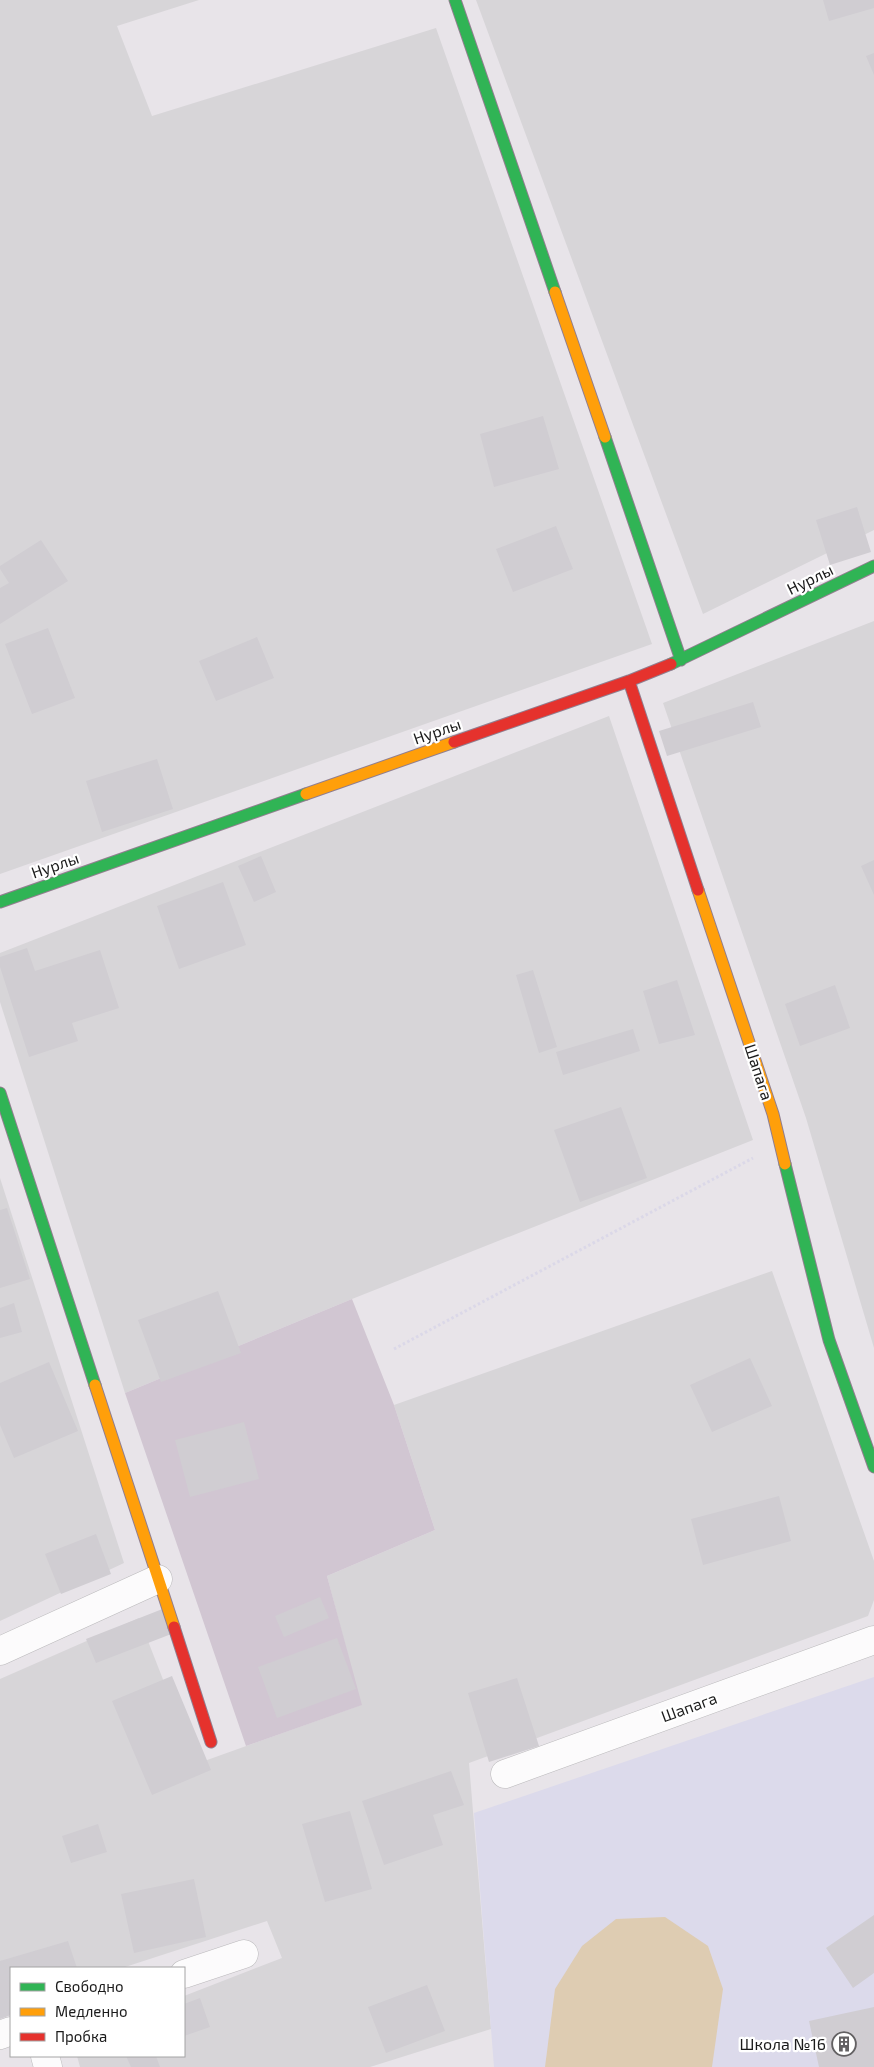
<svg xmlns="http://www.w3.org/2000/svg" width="874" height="2067" font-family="'Exo 2',sans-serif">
<rect width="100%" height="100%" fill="#e8e4e9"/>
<path fill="#d7d5d8" d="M0 0H199L117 26 152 116 436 28 652 644 0 874Z
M476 0H874V530L703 614Z
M874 621V1348L806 1118 663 703Z
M609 716 753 1140 352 1299 125 1393 0 1002V953Z
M0 1178 124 1563 0 1621Z
M772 1271 874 1561V1600L868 1616 469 1763 491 2029 370 2067H80L77 2056H184V1996L282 1958 267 1921 122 1968H11V2004L0 2008V1679L139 1618 196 1764 361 1705 327 1576 435 1530 394 1405Z"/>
<path fill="#dcdaeb" d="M874 1677V2067H494L474 1813Z"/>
<path fill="#d1c6d2" d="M352 1299 394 1405 435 1530 327 1576 362 1705 246 1746 125 1393Z"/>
<path fill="#deccb2" d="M665 1917 708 1946 723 1989 712 2067H545L555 1989 582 1946 616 1919Z"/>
<path fill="#d0cdd2" d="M823 0H874V8L829 21Z
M874 53V75L866 56Z
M543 416 559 469 494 487 480 434Z
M857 507 871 552 830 565 816 520Z
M556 526 573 569 513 592 496 549Z
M41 540 68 581 0 624V588L9 583 0 569V566Z
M48 628 75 698 32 714 5 644Z
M257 637 274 678 216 701 199 661Z
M753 702 761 727 667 756 659 731Z
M157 759 173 809 102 832 86 781Z
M261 856 276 892 254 902 238 866Z
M874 860V895L861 866Z
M223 882 246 945 179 969 157 906Z
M27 948 35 971 100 950 119 1008 72 1023 78 1041 29 1057 0 967V957Z
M533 970 557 1047 539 1053 516 975Z
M677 980 695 1035 659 1044 643 991Z
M835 985 850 1028 800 1046 785 1004Z
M633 1029 640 1051 563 1075 556 1052Z
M621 1107 647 1178 580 1202 554 1130Z
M7 1208 30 1279 0 1288V1210Z
M218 1291 241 1353 161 1382 138 1320Z
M14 1303 22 1332 0 1338V1308Z
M750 1358 772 1406 712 1432 690 1385Z
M49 1362 78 1431 14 1458 0 1425V1383Z
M244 1422 259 1479 190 1497 175 1440Z
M779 1496 791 1541 703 1565 691 1519Z
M96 1534 111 1574 61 1594 45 1554Z
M320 1597 329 1618 284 1637 275 1616Z
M165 1608 174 1633 96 1663 86 1639Z
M337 1638 356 1689 277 1718 258 1667Z
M172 1676 211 1770 152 1795 112 1701Z
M517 1678 539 1746 489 1762 468 1693Z
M451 1771 464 1805 433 1815 443 1845 384 1865 362 1801Z
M350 1811 372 1889 325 1902 302 1824Z
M98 1824 107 1852 71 1863 62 1836Z
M194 1879 206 1937 134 1953 121 1894Z
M874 1915V1973L853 1988 826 1948Z
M68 1941 77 1968H11V2015L0 2019V1961Z
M427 1985 445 2031 386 2053 368 2007Z
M200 1998 210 2027 184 2036V2004Z
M874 2007V2067H819L809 2021Z
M126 2056H156L160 2067H131Z"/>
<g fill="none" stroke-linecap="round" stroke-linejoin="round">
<g stroke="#bab9bb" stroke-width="29">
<path id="street" d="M0 1651 158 1579
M505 1774 874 1640
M184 1974 244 1954
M0 2035 11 2031
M45 2056 48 2067"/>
</g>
<g stroke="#917e8f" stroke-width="13">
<path id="fast" d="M455 0 555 292
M605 437 681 660
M671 664 874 566
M0 902 306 794
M0 1093 95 1385
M785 1164 829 1340 874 1467"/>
</g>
<g stroke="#917e8f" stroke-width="13">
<path id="slow" d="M555 292 605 437
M306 794 454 742
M698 890 773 1114 785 1164
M95 1385 174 1627"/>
</g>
<g stroke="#917e8f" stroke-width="13">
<path id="jam" d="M629 681 698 890
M454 742 629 681 671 664
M174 1627 211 1742"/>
</g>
<path stroke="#dbd8e8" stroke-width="3" stroke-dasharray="2.5 2.5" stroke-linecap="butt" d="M394 1349 753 1158"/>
<use href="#street" stroke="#fcfbfc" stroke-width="28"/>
<use href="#fast" stroke="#30b455" stroke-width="11"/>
<use href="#slow" stroke="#ff9f0a" stroke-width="11"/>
<use href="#jam" stroke="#e5322d" stroke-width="11"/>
</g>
<defs>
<g id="building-ring" transform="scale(1.25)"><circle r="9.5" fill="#fff" stroke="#636163" stroke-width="1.5"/><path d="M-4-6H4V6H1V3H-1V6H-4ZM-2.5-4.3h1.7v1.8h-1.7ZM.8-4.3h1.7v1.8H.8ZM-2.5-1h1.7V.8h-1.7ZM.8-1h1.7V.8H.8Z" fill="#636163"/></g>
</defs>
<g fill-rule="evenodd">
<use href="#building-ring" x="844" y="2044"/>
</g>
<g text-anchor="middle" stroke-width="4.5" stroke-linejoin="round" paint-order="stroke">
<g font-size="16" fill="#1b1b1b" stroke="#fff">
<text transform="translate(810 579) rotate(-26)" y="6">Нурлы</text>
<text transform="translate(437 731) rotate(-19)" y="6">Нурлы</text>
<text transform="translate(55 865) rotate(-19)" y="6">Нурлы</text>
<text transform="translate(759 1072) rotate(72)" y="6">Шапага</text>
<text transform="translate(689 1707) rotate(-20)" y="6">Шапага</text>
</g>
<g font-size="16" fill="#1b1b1b" stroke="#fff" text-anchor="end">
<text x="826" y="2050">Школа №16</text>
</g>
</g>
<rect x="10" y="1967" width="175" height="90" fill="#ffffff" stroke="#a4a4a4"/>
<rect x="20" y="1983" width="25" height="8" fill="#30b455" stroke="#a4a4a4"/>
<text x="55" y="1992" font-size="15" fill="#1b1b1b">Свободно</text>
<rect x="20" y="2008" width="25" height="8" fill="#ff9f0a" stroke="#a4a4a4"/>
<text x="55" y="2017" font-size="15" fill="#1b1b1b">Медленно</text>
<rect x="20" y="2033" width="25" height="8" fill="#e5322d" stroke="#a4a4a4"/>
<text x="55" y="2042" font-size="15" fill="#1b1b1b">Пробка</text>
</svg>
